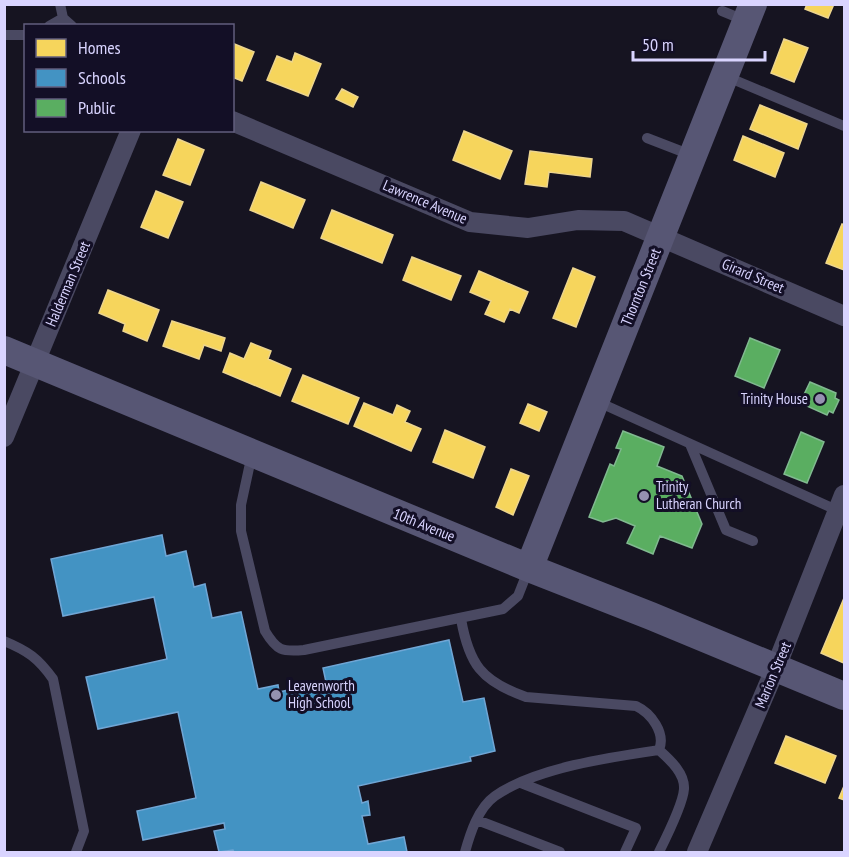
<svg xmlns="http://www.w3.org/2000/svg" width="849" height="857" font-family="'PT Sans Narrow',sans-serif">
<rect width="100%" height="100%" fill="#161421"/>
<path fill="#f6d55c" stroke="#edd58d" stroke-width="1.5" d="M807 4H834L828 18 805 9Z
M784 39 808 48 794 82 771 73Z
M232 43 254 52 242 81 232 77Z
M295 53 321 64 308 96 267 80 277 56 292 62Z
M342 89 358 97 353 107 336 99Z
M760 105 807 124 798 149 750 129Z
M464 131 512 151 500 179 453 160Z
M743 136 784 153 775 177 734 160Z
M178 139 204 150 190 185 163 175Z
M530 151 592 159 590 177 549 172 547 187 525 184Z
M261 182 305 200 293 228 250 210Z
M156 191 183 202 168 238 141 227Z
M332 210 393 235 382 263 321 238Z
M842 224 844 225V270L826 263Z
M412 257 461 276 451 300 403 280Z
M573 268 595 277 576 327 553 318Z
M479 271 528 292 519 313 510 309 504 322 485 314 491 301 470 292Z
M108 290 159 310 147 341 123 331 125 324 99 313Z
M172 321 225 338 221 351 204 345 199 359 163 346Z
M251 343 271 351 268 359 291 369 280 396 223 372 230 353 244 359Z
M303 375 359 398 348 424 292 401Z
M364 403 393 415 397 405 410 411 405 422 421 429 411 451 354 426Z
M528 404 547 412 539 431 520 423Z
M445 430 485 447 473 478 433 462Z
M511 469 529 476 513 515 496 507Z
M844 598V663L821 653Z
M786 736 836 756 825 783 775 763Z
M844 786V800L839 798Z"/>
<path fill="#4393c3" stroke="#70a6d5" stroke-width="1.5" d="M162 535 166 556 186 551 194 587 205 584 212 618 241 612 258 689 278 685 279 692 326 682 323 668 449 640 463 702 484 698 495 751 470 757 471 761 358 786 362 803 368 801 370 815 362 816 368 844 404 837 407 852H234L233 850 219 852 214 831 225 829 224 823 143 840 137 811 196 798 178 712 98 729 86 677 167 659 154 597 63 616 51 559Z"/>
<path fill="#5aae61" stroke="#80b990" stroke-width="1.5" d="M750 338 780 350 764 388 735 376Z
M810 382 836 393 835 398 839 400 833 413 829 411 827 415 800 403Z
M623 431 664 447 657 466 682 476 702 524 692 548 660 536 653 554 627 543 635 526 616 518 603 522 589 517 610 464 614 466 621 449 616 448Z
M801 432 824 442 807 483 784 474Z"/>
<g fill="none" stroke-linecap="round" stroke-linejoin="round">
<path stroke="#4a4962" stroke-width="10" d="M60 4 63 18 72 26
M722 11 744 20
M49 26 63 18
M4 35H26
M725 76 844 126
M647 138 691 155
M596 401 841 512
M690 444 726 530 753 541
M252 454 241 505V531L265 631C277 651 282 652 304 650L503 609 518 596 529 568
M461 619C469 664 481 681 526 697L636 706C651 713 666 733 659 750
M4 641C28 651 38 658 53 679L84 831 76 852
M521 783 636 828 625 852
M477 820 560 852
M465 852C470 834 478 808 495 796 535 768 611 757 659 750 670 760 685 773 684 789 683 804 666 838 659 852"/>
<path stroke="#4a4962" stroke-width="20" d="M232 121 470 222 528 228 578 220 624 221 844 316
M4 437 131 130
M697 852 776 667 844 495"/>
<path stroke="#575674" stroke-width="28" d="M4 350 529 568 651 616 844 696
M529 568 753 4"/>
</g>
<g fill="#9591b1" stroke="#130f26" stroke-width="2">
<circle cx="820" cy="399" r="6"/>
<circle cx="644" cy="496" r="6"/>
<circle cx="276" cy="695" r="6"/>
</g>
<g text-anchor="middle" stroke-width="6" stroke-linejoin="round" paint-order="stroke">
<g font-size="15" fill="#d9d4ff" stroke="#130f26">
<text transform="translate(425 202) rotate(23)" y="5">Lawrence Avenue</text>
<text transform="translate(753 276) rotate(23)" y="5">Girard Street</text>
<text transform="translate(68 284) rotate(-67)" y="5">Halderman Street</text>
<text transform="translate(641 287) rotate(-68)" y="5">Thornton Street</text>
<text transform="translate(424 525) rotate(22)" y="5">10th Avenue</text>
<text transform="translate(773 675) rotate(-67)" y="5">Marion Street</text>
</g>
<g font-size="15" fill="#d9d4ff" stroke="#130f26" text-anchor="start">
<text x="808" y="404" text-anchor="end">Trinity House</text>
<text x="656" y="492">Trinity<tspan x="656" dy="17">Lutheran Church</tspan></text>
<text x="288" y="691">Leavenworth<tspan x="288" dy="17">High School</tspan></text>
</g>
</g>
<rect width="849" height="857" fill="none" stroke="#d9d4ff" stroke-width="12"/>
<rect x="24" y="24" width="210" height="108" fill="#130f26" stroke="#625e7d" stroke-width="1.5"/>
<rect x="36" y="39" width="30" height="18" fill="#f6d55c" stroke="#625e7d" stroke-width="1.5"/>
<text x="78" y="54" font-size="18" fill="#d9d4ff">Homes</text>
<rect x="36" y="69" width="30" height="18" fill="#4393c3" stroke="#625e7d" stroke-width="1.5"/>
<text x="78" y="84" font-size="18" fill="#d9d4ff">Schools</text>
<rect x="36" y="99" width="30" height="18" fill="#5aae61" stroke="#625e7d" stroke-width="1.5"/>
<text x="78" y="114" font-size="18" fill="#d9d4ff">Public</text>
<path d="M633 51v9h132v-9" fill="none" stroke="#d9d4ff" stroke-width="3"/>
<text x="642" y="51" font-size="18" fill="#d9d4ff" stroke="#130f26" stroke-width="4.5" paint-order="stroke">50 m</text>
</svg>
